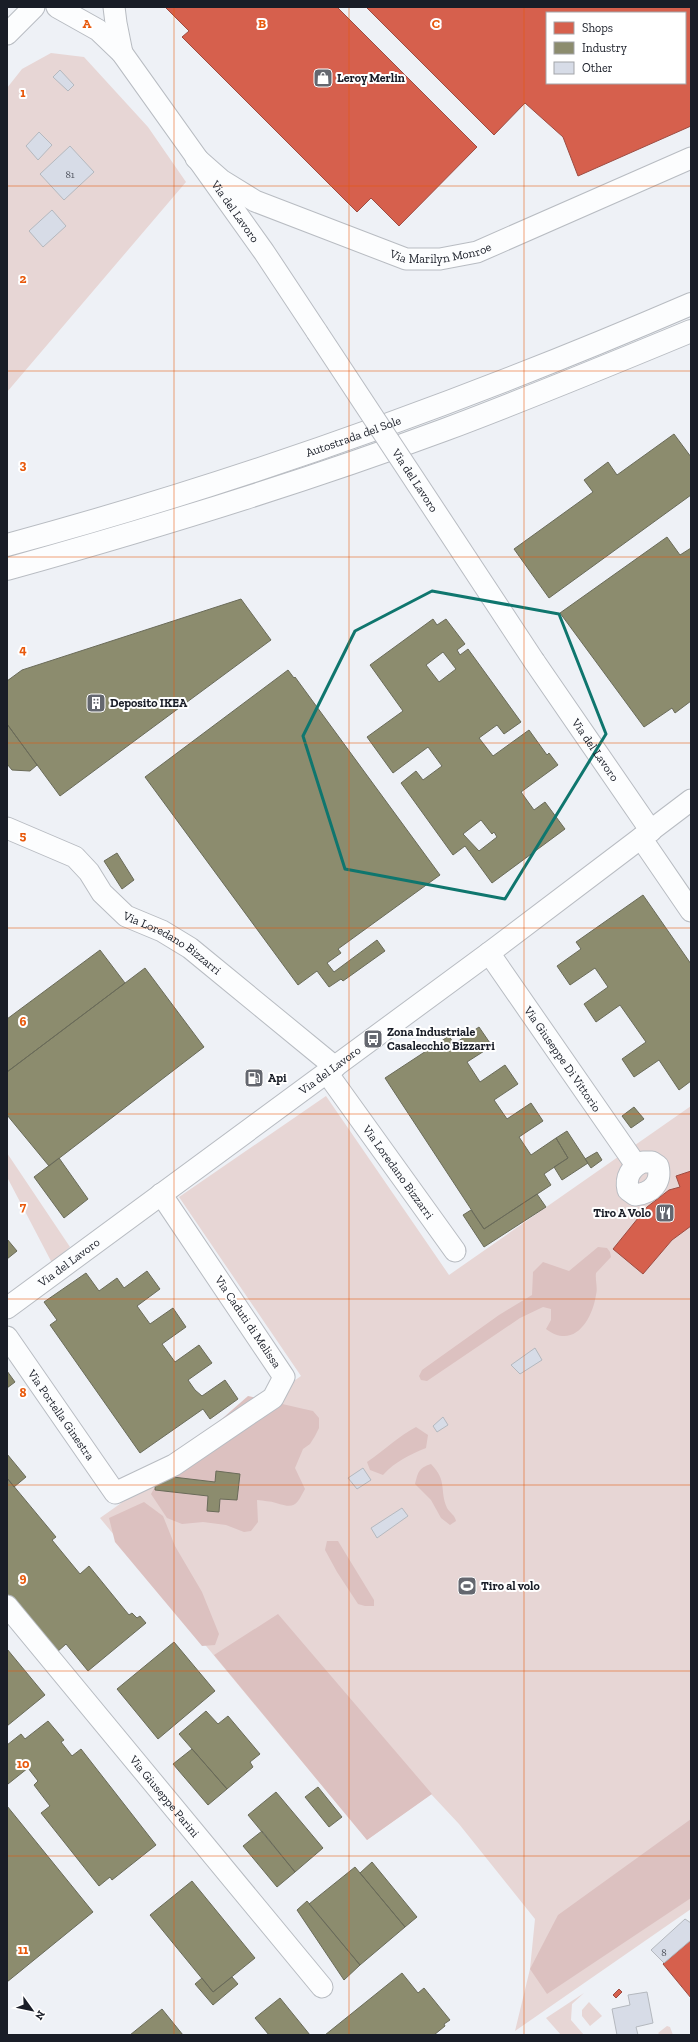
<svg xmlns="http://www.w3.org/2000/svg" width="698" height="2042" font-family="'Zilla Slab',serif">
<rect width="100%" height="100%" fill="#eef1f6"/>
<path fill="#e7d6d5" d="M51 53 84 57 148 127 186 182 7 392V88L22 69Z
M326 1096 449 1275 691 1106V1909L515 2031 530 1969 535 1919 459 1824 431 1794 367 1840 100 1518 301 1376 179 1197Z
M7 1153 70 1247 52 1263 7 1177Z
M584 1993 572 2004 571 2020 584 2035H561L546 2018Z
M589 2002 602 2016 590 2026 582 2016V2010Z
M667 2026 670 2027 673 2035H660L658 2033Z"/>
<path fill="#dcc1c0" d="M598 1247 607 1248 610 1252 611 1257 596 1273C595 1281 598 1287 596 1295 592 1320 574 1350 546 1329L551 1320V1309L543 1307 520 1318 427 1381 421 1380 419 1376 422 1370 499 1315 532 1295 533 1272 543 1262 569 1271Z
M248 1396 304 1409 313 1411 319 1418V1428L315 1436 310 1444 303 1449 295 1468 305 1489C296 1506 295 1509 276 1503 270 1501 264 1501 257 1500L258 1522 251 1531 244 1532 226 1525 203 1522 182 1524 167 1518 151 1494 174 1452 200 1461 216 1424Z
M416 1427 428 1435 426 1448C409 1455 396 1461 383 1475L370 1470 367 1462C382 1452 400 1435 416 1427Z
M431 1464C448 1482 439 1489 447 1508 450 1513 455 1515 456 1521L450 1525 441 1518 431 1500 415 1484C418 1473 418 1468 431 1464Z
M144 1502 163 1516 175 1546 202 1592 219 1634 215 1645 202 1646 115 1542 109 1518Z
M327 1541H338L374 1600V1606H365L358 1604 337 1572 325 1550Z
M278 1614 432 1794 367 1840 214 1655Z
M691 1819V1898L547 1994 530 1969 558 1915Z"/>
<path fill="#d6604d" stroke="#9d4c42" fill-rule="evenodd" d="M165 7H337L477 147 399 226 371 198 357 212 182 37 189 31Z
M366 7H691V126L578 176 563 137 525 103 494 135ZM547 13H685V83H547Z
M691 1171V1226L672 1240 643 1274 613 1249 647 1207 669 1190 680 1187 676 1176Z
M691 1940V1998L663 1964Z
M619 1989 622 1992 616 1998 613 1995Z"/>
<path fill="#8c8c6e" stroke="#6a6b59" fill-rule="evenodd" d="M674 434 691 457V495L549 598 514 549 593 492 584 480 608 462 617 475Z
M667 537 680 555 691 548V701L675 713 672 708 644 727 560 613Z
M241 599 271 640 60 796 7 724V681L22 670Z
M433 619 437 625 446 619 465 644 457 650 460 655 468 649 521 722 504 734 497 725 479 738 493 756 529 730 547 755 549 753 558 765 521 792 534 810 545 802 565 829 492 883 465 846 453 855 401 783 416 771 423 780 442 766 428 747 393 773 367 737 403 711 370 665ZM443 652 456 669 439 682 426 665ZM481 820 492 834 494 832 497 837 479 851 463 834Z
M288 670 294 678 295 677 440 875 338 949 341 953 327 963 334 972 377 940 385 951 343 981 341 979 329 987 317 971 298 985 145 777Z
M7 724 37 765 30 771 12 770 7 764Z
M117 853 134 880 122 889 104 861Z
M643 895 691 964V1081L679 1090 659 1060 634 1077 622 1059 646 1042 620 1005 596 1022 584 1004 608 987 595 968 570 985 557 966 581 949 576 942Z
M100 950 125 983 7 1072V1019Z
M145 968 204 1047 49 1166 7 1115V1072Z
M479 1027 492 1046 467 1062 480 1082 505 1065 518 1084 494 1100 507 1119 531 1103 543 1121 519 1137 531 1155 556 1138 568 1158 544 1174 551 1185 484 1229 385 1078 449 1036 454 1044Z
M634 1107 644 1119 631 1128 622 1116Z
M567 1131 588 1163 562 1180 554 1167 568 1158 556 1138Z
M597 1152 602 1160 591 1168 585 1159Z
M59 1158 88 1199 64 1218 34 1177Z
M537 1194 546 1207 484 1247 463 1215 471 1210 484 1229Z
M7 1239 17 1251 7 1259Z
M147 1271 160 1289 137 1306 150 1324 173 1308 186 1327 162 1344 175 1362 199 1345 212 1363 188 1380 195 1390 202 1396 225 1380 238 1399 210 1419 203 1409 140 1453 50 1325 57 1320 44 1302 86 1273 99 1291 117 1278 124 1288Z
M7 1371 15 1382 7 1388Z
M7 1454 26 1477 14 1487 7 1478Z
M216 1471 240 1474 237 1500 220 1499 219 1512 207 1511 208 1496 155 1490 156 1475 215 1482Z
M7 1478 56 1537 52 1540 80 1574 89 1566 129 1615 132 1613 137 1618 140 1616 146 1623 88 1671 66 1644 56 1653 7 1594Z
M174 1642 215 1691 158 1739 117 1689Z
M7 1649 45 1695 7 1726Z
M206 1711 218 1724 228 1716 260 1754 250 1762 253 1767 227 1789 179 1734Z
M48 1721 64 1740 61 1742 72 1756 81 1749 156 1845 112 1880 110 1877 99 1886 41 1813 50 1806 34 1785 38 1781 28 1768 8 1784 7 1783V1745L21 1734 25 1739Z
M192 1749 227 1789 208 1805 173 1764Z
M318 1787 342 1817 329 1827 305 1797Z
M276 1792 323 1848 295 1872 248 1815Z
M7 1806 93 1912 7 1982Z
M262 1831 295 1872 277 1887 243 1846Z
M372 1862 417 1917 405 1927 360 1873Z
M355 1867 405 1927 360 1965 309 1904Z
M192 1881 255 1958 213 1992 150 1915Z
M307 1901 360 1965 344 1980 297 1910Z
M402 1973 418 1993 424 1988 450 2020 444 2024 445 2026 434 2035H325Z
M232 1977 238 1984 213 2005 195 1984 202 1978 213 1992Z
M280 1998 310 2035H269L255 2018Z
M162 2009 183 2035H130Z"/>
<path fill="#d7dce7" stroke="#b4b8be" d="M60 70 74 85 68 91 53 77Z
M39 132 52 145 38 160 26 146Z
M70 146 94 172 64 200 40 174Z
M52 210 66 226 43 247 29 231Z
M535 1348 542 1360 520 1374 511 1365Z
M443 1417 448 1425 437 1432 433 1426Z
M363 1468 371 1480 357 1489 348 1478Z
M402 1508 408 1516 377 1538 371 1528Z
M685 1919 691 1923V1940L664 1963 651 1950Z
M647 1992 653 2023 636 2027 638 2035H617L612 2009 630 2005 628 1995Z"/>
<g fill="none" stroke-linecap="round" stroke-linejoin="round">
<g stroke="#b8bcc2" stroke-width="23">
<g id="minor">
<path id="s1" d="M57 7 98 30 122 53 264 252 317 332"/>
<path d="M114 7 116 23 122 53"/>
<path d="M7 34 34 7"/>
<path id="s2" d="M196 158 221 180 255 201 406 259H440L477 252 691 158"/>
<path id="s3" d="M534 661 651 831"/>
<path id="s4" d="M7 828 75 857 89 872 102 893 126 916 162 931 190 948 335 1067"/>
<path d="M641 838 691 911"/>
<path id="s5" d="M489 953 636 1165"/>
<path id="s6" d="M327 1073 455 1251"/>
<path d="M643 1162H652L658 1166C662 1183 652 1193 635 1195L628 1190C625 1177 631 1167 643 1162Z"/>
<path id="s7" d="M7 1308 489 953 691 800"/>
<path id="s8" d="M7 1337 115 1493 174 1465 255 1410 273 1398 284 1377 161 1194"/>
<path id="s9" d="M7 1606 322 1987"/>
</g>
</g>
<g stroke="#b8bcc2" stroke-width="24">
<g id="highway">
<path id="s10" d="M7 545C241 482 468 400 691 304"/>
<path d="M7 569C154 528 301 483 444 430 527 399 609 365 691 331"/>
</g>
</g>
<use href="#minor" stroke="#fcfdfe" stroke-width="21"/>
<use href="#highway" stroke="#fcfdfe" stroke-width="22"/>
<g stroke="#b8bcc2" stroke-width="23" stroke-linecap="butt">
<g id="minor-bridge">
<path id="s11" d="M317 332 534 661"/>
</g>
</g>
<use href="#minor-bridge" stroke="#fcfdfe" stroke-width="21"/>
</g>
<path fill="none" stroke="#0f766e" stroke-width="3" stroke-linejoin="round" d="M432 591 559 614 606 734 505 899 345 869 303 736 355 631Z"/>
<path fill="none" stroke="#e8590c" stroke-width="1" stroke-opacity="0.55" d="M174 7V2035M349 7V2035M524 7V2035M7 186H691M7 371H691M7 557H691M7 743H691M7 928H691M7 1114H691M7 1299H691M7 1485H691M7 1671H691M7 1856H691"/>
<defs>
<g id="shop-square" transform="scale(1)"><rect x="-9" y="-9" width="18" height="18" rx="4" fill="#64676f" stroke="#fff"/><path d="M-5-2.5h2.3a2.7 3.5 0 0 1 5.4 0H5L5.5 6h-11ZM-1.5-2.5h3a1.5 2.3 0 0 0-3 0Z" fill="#fff"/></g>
<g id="building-square" transform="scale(1)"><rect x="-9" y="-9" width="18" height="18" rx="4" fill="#64676f" stroke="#fff"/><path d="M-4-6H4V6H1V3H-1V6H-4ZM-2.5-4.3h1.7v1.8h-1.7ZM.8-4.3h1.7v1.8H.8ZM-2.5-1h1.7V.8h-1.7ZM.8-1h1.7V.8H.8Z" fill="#fff"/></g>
<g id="bus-square" transform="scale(1)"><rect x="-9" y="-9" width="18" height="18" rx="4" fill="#64676f" stroke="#fff"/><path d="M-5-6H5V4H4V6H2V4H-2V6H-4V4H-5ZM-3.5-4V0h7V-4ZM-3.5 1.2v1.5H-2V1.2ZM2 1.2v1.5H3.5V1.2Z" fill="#fff"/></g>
<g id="fuel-square" transform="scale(1)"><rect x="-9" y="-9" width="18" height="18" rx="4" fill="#64676f" stroke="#fff"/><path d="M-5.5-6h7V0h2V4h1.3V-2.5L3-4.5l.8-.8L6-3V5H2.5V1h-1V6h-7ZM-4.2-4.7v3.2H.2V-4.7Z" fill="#fff"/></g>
<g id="restaurant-square" transform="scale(1)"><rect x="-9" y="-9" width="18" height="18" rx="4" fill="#64676f" stroke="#fff"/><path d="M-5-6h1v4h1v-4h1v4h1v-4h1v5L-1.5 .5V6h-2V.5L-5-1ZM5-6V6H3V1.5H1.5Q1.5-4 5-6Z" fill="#fff"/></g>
<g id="stadium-square" transform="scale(1)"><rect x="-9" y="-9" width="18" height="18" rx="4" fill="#64676f" stroke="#fff"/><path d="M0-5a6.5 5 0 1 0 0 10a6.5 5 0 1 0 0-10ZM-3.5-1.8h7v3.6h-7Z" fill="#fff"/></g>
</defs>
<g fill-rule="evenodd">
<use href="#shop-square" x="323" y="78"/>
<use href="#building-square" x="96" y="703"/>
<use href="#bus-square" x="373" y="1039"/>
<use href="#fuel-square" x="254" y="1078"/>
<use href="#restaurant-square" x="665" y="1213"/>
<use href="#stadium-square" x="467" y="1586"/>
</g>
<g text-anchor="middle" stroke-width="4" stroke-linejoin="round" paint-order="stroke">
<g font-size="10" fill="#4a4e58">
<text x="70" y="178">81</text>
<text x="664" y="1956">8</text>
</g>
<g font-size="12" font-weight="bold" fill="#191d27" stroke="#fff" text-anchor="start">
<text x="337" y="82">Leroy Merlin</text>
<text x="110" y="707">Deposito IKEA</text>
<text x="387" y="1036">Zona Industriale<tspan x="387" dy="14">Casalecchio Bizzarri</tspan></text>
<text x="268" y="1082">Api</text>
<text x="651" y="1217" text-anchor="end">Tiro A Volo</text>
<text x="481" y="1590">Tiro al volo</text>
</g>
<g font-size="12" fill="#191d27" stroke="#fff">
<text dy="4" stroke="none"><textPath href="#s1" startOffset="275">Via del Lavoro</textPath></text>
<text dy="4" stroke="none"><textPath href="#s2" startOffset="270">Via Marilyn Monroe</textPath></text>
<text dy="4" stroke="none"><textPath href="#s10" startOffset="363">Autostrada del Sole</textPath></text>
<text dy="4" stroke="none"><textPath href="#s11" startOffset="178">Via del Lavoro</textPath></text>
<text dy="4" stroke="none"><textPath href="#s3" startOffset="108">Via del Lavoro</textPath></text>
<text dy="4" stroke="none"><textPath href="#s4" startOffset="206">Via Loredano Bizzarri</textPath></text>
<text dy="4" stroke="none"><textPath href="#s5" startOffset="129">Via Giuseppe Di Vittorio</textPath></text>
<text dy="4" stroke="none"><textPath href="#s7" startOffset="401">Via del Lavoro</textPath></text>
<text dy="4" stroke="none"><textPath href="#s6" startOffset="122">Via Loredano Bizzarri</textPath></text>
<text dy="4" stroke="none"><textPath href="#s7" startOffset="77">Via del Lavoro</textPath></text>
<text transform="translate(248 1322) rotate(56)" y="4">Via Caduti di Melissa</text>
<text dy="4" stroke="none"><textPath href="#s8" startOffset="95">Via Portella Ginestra</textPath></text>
<text dy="4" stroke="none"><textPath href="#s9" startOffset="247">Via Giuseppe Parini</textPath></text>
</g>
</g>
<g font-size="13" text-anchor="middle" font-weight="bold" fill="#e8590c" stroke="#fff" stroke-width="4" stroke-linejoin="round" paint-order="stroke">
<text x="87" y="28">A</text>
<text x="262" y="28">B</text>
<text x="436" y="28">C</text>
<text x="23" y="97">1</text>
<text x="23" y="283">2</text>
<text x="23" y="469">3</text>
<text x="23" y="654">4</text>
<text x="23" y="840">5</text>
<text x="23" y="1026">6</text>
<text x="23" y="1211">7</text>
<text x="23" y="1397">8</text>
<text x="23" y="1582">9</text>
<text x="23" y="1768">10</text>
<text x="23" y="1954">11</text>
</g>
<rect width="698" height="2042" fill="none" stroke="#191d27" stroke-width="16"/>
<rect x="546" y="12" width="140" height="72" fill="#ffffff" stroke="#a3a5a9"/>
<rect x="554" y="22" width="20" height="12" fill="#d6604d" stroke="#a3a5a9"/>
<text x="582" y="32" font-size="12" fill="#191d27">Shops</text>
<rect x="554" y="42" width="20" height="12" fill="#8c8c6e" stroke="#a3a5a9"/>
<text x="582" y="52" font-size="12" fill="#191d27">Industry</text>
<rect x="554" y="62" width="20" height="12" fill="#d7dce7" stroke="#a3a5a9"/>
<text x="582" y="72" font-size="12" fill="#191d27">Other</text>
<g transform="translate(32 2010) rotate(123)" stroke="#ffffff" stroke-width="3" paint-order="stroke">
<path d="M0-3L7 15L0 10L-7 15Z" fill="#191d27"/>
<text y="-6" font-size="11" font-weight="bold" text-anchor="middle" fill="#191d27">N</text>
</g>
</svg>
